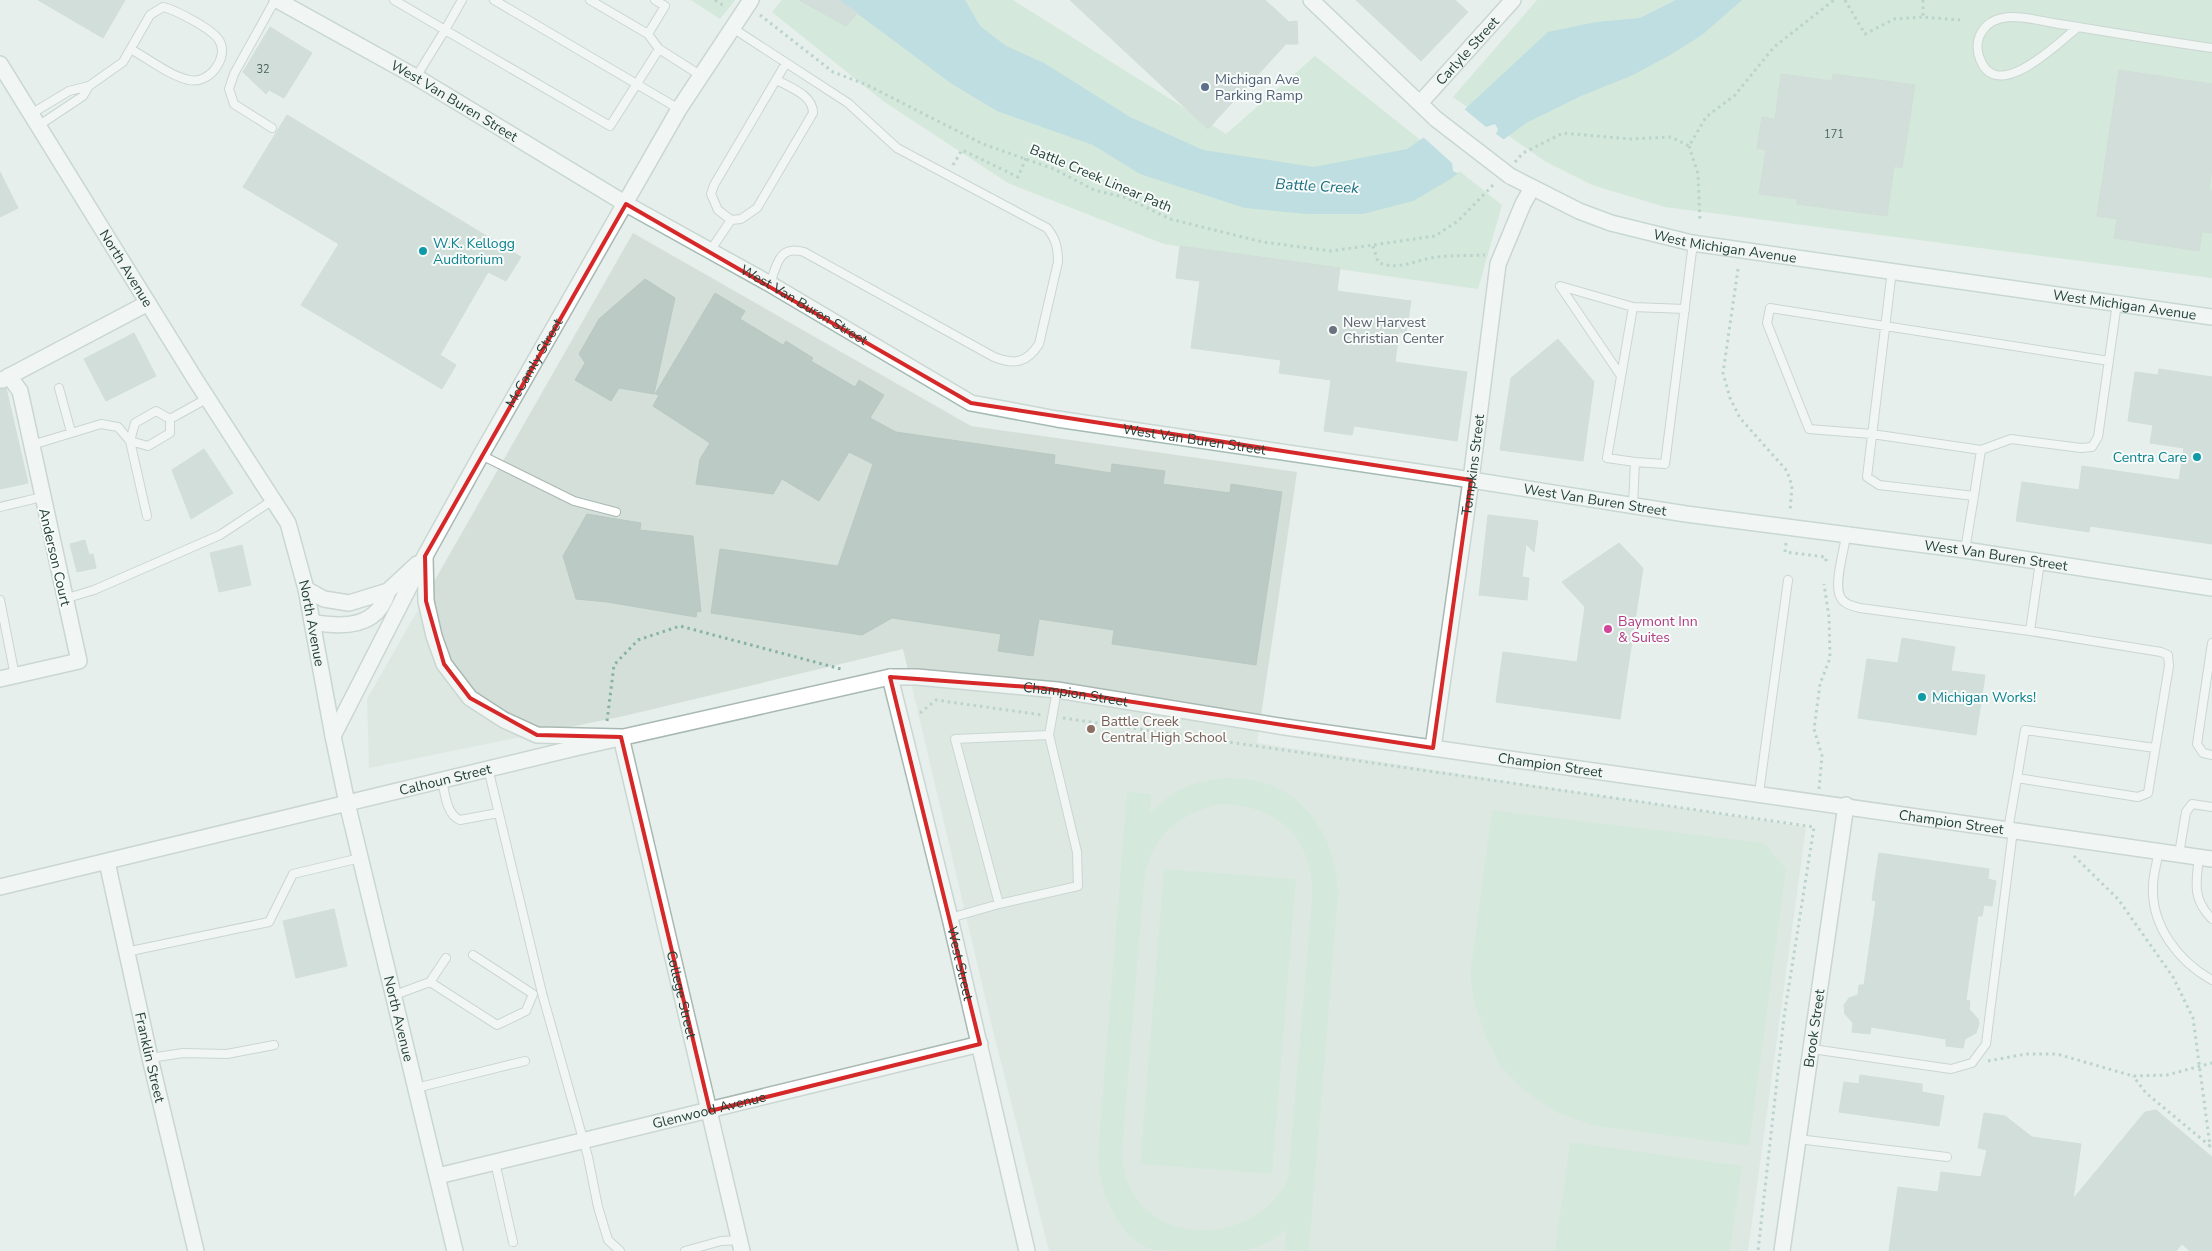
<svg xmlns="http://www.w3.org/2000/svg" width="2212" height="1251" font-family="'Nunito Sans',sans-serif">
<rect width="100%" height="100%" fill="#e6efeb"/>
<path fill="#d4dfda" d="M633 233 971 426 1297 472 1257 743 1806 827 1748 1251H1049L995 1039 903 649 624 716 369 768 367 699Z"/>
<path fill="#bfe0c8" fill-rule="evenodd" d="M691 0H735L720 19Z
M782 0H1013L1226 134 1315 56 1502 205 1478 289 1164 244 1008 183 883 101 772 12Z
M1537 0H2212V278L1665 207 1592 185 1546 162 1453 97Z
M1227 778C1239 779 1253 779 1265 783 1313 798 1338 848 1338 895L1309 1251 1285 1250 1286 1230C1259 1251 1250 1251 1214 1251 1200 1251 1164 1251 1153 1250 1117 1238 1097 1188 1098 1153L1127 792 1151 794 1150 814C1174 789 1192 780 1227 778ZM1220 804C1278 805 1314 838 1312 898L1288 1179C1254 1251 1127 1251 1122 1153L1145 871C1158 831 1180 814 1220 804Z
M1492 810 1764 843 1786 869 1749 1146 1596 1126 1558 1113 1526 1092 1501 1067 1486 1038 1475 1006 1470 975Z
M1164 869 1296 879 1272 1174 1140 1164Z
M1570 1142 1742 1166 1730 1251H1555Z"/>
<path fill="#8ec9d4" d="M839 0H965L980 26 1006 46 1044 63 1130 117 1203 150 1314 167 1407 149 1465 109 1548 32 1596 22 1640 18 1676 0H1742L1702 35 1670 55 1633 75 1581 96 1526 123 1449 180 1413 201 1363 214H1307L1245 208 1140 174 1093 145 997 111 952 84Z"/>
<path fill="#e6efeb" d="M1463 108 1486 127 1495 124 1498 129 1496 134 1506 141 1464 171 1457 173 1453 171 1452 163 1422 136Z"/>
<path fill="#bbcac4" stroke="#b8c9c2" d="M38 0H125L103 38Z
M799 0H839L858 13 846 26Z
M1070 0H1265L1289 22 1297 21 1298 44H1286L1208 129Z
M1356 0H1455L1468 12 1421 61Z
M270 27 312 53 284 98 269 90 266 94 243 72Z
M2119 70 2212 84V169L2209 190H2212V233L2202 232 2199 251 2114 238 2117 219 2097 216Z
M1781 74 1832 81 1833 74 1915 85 1902 168 1894 166 1887 216 1797 204V199L1759 194 1766 150 1757 148 1762 117 1775 119Z
M287 115 521 257 506 281 488 272 440 355 456 365 442 389 301 305 339 244 243 187Z
M0 172 18 208 0 217Z
M1180 246 1340 268 1337 291 1411 301 1406 333 1399 332 1395 362 1467 372 1457 441 1354 426 1352 435 1324 431 1331 380 1279 373 1281 360 1191 348 1200 281 1176 278Z
M645 279 675 298 654 394 619 388 611 401 575 380 585 363 579 354 599 319Z
M715 293 745 311 740 319 783 345 786 341 813 358 811 361 855 387 859 380 884 395 870 418 896 432 1055 455 1054 464 1111 473 1112 464 1165 471 1163 484 1230 493 1231 484 1282 492 1256 665 1112 644 1114 630 1039 619 1033 656 998 651 1001 634 892 618 862 635 711 613 720 549 838 566 873 464 849 452 819 501 782 479 773 494 696 484 700 459 710 443 653 406 659 395 655 394Z
M134 333 156 376 106 401 84 359Z
M1558 339 1594 382 1583 461 1500 450 1511 378Z
M2159 369 2212 377V544L2090 526 2089 532 2016 521 2022 482 2079 490 2082 466 2179 480 2184 448 2150 443 2153 425 2128 421 2135 372 2158 375Z
M6 388 28 483 0 489V389Z
M204 449 233 493 191 519 172 470Z
M587 514 641 523 640 530 693 536 701 612 697 611 696 617 607 602 576 599 563 556Z
M1488 515 1538 521 1534 552 1526 544 1522 577 1529 578 1527 600 1479 595Z
M85 540 89 555 93 554 96 568 77 572 70 544Z
M1619 543 1643 568 1620 719 1496 702 1503 652 1577 662 1585 607 1562 582Z
M242 545 251 585 219 592 210 553Z
M1902 638 1955 647 1951 671 1985 675 1976 735 1858 718 1867 659 1898 663Z
M1879 853 1989 869 1988 879 1996 881 1992 906 1984 905 1982 916H1978L1966 1000 1970 1001 1969 1009 1978 1019 1979 1024 1976 1033 1965 1039 1963 1048 1946 1046V1039L1871 1027 1870 1034 1852 1032 1853 1023 1845 1014 1844 1005 1849 998 1858 995 1859 985H1864L1876 901 1872 900Z
M334 909 347 966 296 978 283 921Z
M1860 1075 1922 1084V1092L1944 1096 1939 1126 1839 1112 1844 1082 1859 1084Z
M2156 1110 2212 1157V1251H2190L2182 1244 2176 1251H1889L1898 1187 1938 1192 1941 1172 1981 1177 1987 1150 1978 1148 1984 1113 2005 1116 2032 1137 2081 1144 2073 1199 2145 1112Z"/>
<g fill="none" stroke-linecap="round" stroke-linejoin="round">
<g stroke="#a8b8b2" stroke-width="10">
<path id="lane" d="M394 0 445 30 462 0
M494 0 679 109
M590 0 648 34 659 49 700 75
M731 27 848 103 897 148 1047 228C1056 239 1058 248 1058 262L1039 344C1027 363 1014 365 994 357L804 252C779 245 777 264 770 284
M2078 27C2059 42 1997 105 1980 59 1976 49 1977 38 1983 30 1989 21 1999 18 2009 17 2027 16 2048 23 2066 25 2114 33 2163 41 2212 48
M648 34 665 6 655 0
M416 77 445 30 610 126 659 49
M777 80C791 88 813 95 813 113L757 208 741 219 731 220 718 210 711 194 714 185 786 63
M89 86 123 62 150 15 163 7C176 10 212 29 219 40 230 57 209 85 189 80 170 76 149 59 132 50
M31 114 69 91 89 86 83 96 38 126
M272 128 234 104 229 89 234 74 275 0
M710 251 731 220
M1892 270 1867 477 1879 485 1974 496 1965 550
M1621 376 1560 286 1633 307
M59 388 71 432
M156 411 170 419V433L148 446 130 441 135 423Z
M170 419 208 398
M32 445 101 424 118 427 130 441 147 516
M1981 450 1872 434 1809 429 1767 323 1770 308 2109 361
M481 455 574 501 616 512
M1635 462 1607 458 1633 307 1685 309
M1974 496 1981 450 2011 439 2081 448 2092 447 2098 437 2117 303
M1633 505 1635 462 1665 464 1693 243
M0 507 42 497
M1846 536C1844 550 1834 583 1840 596 1843 604 1852 606 1860 608L2030 631 2040 562
M64 599 94 590 220 535 273 500
M0 600 15 676
M2212 643 2197 744 2203 753 2212 755
M488 768 542 993 588 1157 598 1207 608 1240 620 1251
M2017 778 2025 730 2155 748
M442 780C445 793 446 814 460 820L498 813
M1759 793 1788 580
M2008 830 2017 778 2138 797 2148 793 2169 666 2168 655 2161 652 2030 631
M2159 851C2157 862 2153 875 2153 886 2151 926 2179 962 2212 980
M2179 854 2186 812 2192 804 2212 807
M2199 857C2196 883 2192 899 2212 919
M999 904 955 739 1049 735
M950 918 999 904 1078 886 1077 852 1049 735 1057 690
M126 952 269 922 293 874 360 858
M446 958 430 982 497 1025 526 1011 533 994 473 955
M392 996 430 982
M1812 1049 1951 1069 1972 1063 1986 1044 2013 830
M150 1058 183 1053 227 1054 274 1045
M416 1088 525 1061
M1798 1139 1947 1157
M495 1162 513 1242
M685 1251 721 1241 740 1240"/>
</g>
<g stroke="#a8b8b2" stroke-width="18">
<g id="street">
<path id="s1" d="M1421 102 1513 0"/>
<path d="M2 380 148 303"/>
<path id="s2" d="M425 557 426 601 434 636 444 664 470 698 504 720 537 735 621 737 742 1251"/>
<path d="M306 589 324 599 349 603 388 591 417 564"/>
<path d="M312 622C343 628 378 628 388 591"/>
<path id="s3" d="M890 677 950 918 1027 1251"/>
<path d="M0 679 79 661 20 391 9 376"/>
<path id="s4" d="M333 736 425 556 481 455 679 109 751 0"/>
<path id="s5" d="M1433 748 1471 480 1498 264 1523 204 1532 188"/>
<path id="s6" d="M107 862 150 1058 196 1251"/>
<path id="s7" d="M0 887 575 748 890 677H917L1057 690 1285 727 2212 859"/>
<path id="s8" d="M438 1176 980 1044"/>
<path id="s9" d="M1782 1251 1846 805"/>
</g>
</g>
<g stroke="#a4bbb3" stroke-width="18">
<g id="secondary">
<path id="s10" d="M277 0 416 77 626 204 770 284 971 403 1057 419 1452 477 1686 514 1965 550 2212 588"/>
<path d="M1311 0 1436 119"/>
<path id="s11" d="M0 64 195 379 288 523 306 589 333 736 347 803 455 1251"/>
<path id="s12" d="M1510 176 1579 211 1611 223 1692 243 2212 317"/>
</g>
</g>
<path stroke="#86b3a5" stroke-width="3" stroke-dasharray="2.5 4" stroke-linecap="butt" d="M715 0 724 6
M1845 0 1865 34 1894 19 1923 17
M1923 0V17L1960 20
M760 15 833 72 867 85 983 144 1054 169 1094 190 1127 198 1170 219 1263 242 1331 251 1435 236 1458 221 1495 183
M1689 146 1698 174 1700 221
M1515 162 1523 153 1563 133 1630 139 1671 137 1689 146 1706 117 1735 95 1774 47 1834 0
M953 165 962 150 1018 177 1026 158
M1373 246 1378 262C1397 272 1417 259 1437 257 1452 255 1469 256 1485 255
M1738 269 1723 373 1730 398 1740 418 1787 471 1792 486 1790 512
M1786 543 1785 552 1826 557V565
M920 713 936 700 1042 715
M1063 718 1814 827 1784 1017 1758 1251
M607 721 614 665 638 640 680 626 841 669
M1819 789 1822 756 1814 729 1820 684 1830 658 1829 617 1824 584
M2074 856 2118 899 2173 977 2193 1018 2210 1146 2146 1093 2133 1076
M1988 1061 2026 1054H2057L2133 1076 2167 1075 2212 1063"/>
<use href="#lane" stroke="#fff" stroke-width="8"/>
<use href="#street" stroke="#fff" stroke-width="15"/>
<use href="#secondary" stroke="#fff" stroke-width="15"/>
<g stroke="#a4bbb3" stroke-width="18" stroke-linecap="butt">
<path id="secondary-bridge" d="M1436 119 1510 176"/>
</g>
<use href="#secondary-bridge" stroke="#fff" stroke-width="15"/>
</g>
<path d="M0 0H2212V1251H0ZM626 204 971 403 1471 480 1433 748 1042 688 890 677 980 1044 710 1111 621 737 537 735 470 698 444 664 426 601 425 556Z" fill="#e6efeb" fill-opacity=".55" fill-rule="evenodd"/>
<path fill="none" stroke="#d62828" stroke-width="4" stroke-linejoin="round" d="M626 204 971 403 1471 480 1433 748 1042 688 890 677 980 1044 710 1111 621 737 537 735 470 698 444 664 426 601 425 556Z"/>
<circle fill="#5c6f8a" stroke="#f7fbf9" stroke-width="2" cx="1205" cy="87" r="5"/>
<g fill="#0f9aa8" stroke="#f7fbf9" stroke-width="2">
<circle cx="423" cy="251" r="5"/>
<circle cx="2197" cy="457" r="5"/>
<circle cx="1922" cy="697" r="5"/>
</g>
<circle fill="#6b7280" stroke="#f7fbf9" stroke-width="2" cx="1333" cy="330" r="5"/>
<circle fill="#d1479c" stroke="#f7fbf9" stroke-width="2" cx="1608" cy="629" r="5"/>
<circle fill="#8d6e63" stroke="#f7fbf9" stroke-width="2" cx="1091" cy="729" r="5"/>
<g text-anchor="middle" stroke-width="4" stroke-linejoin="round" paint-order="stroke">
<g font-size="11" fill="#4a645c">
<text x="263" y="73">32</text>
<text x="1834" y="138">171</text>
</g>
<g font-size="14" fill="#24423a" stroke="#f7fbf9">
<text dy="5" stroke="none"><textPath href="#s1" startOffset="69">Carlyle Street</textPath></text>
<text dy="5" stroke="none"><textPath href="#s10" startOffset="204">West Van Buren Street</textPath></text>
<text transform="translate(1101 178) rotate(23)" y="5">Battle Creek Linear Path</text>
<text dy="5" stroke="none"><textPath href="#s12" startOffset="228">West Michigan Avenue</textPath></text>
<text dy="5" stroke="none"><textPath href="#s11" startOffset="240">North Avenue</textPath></text>
<text dy="5" stroke="none"><textPath href="#s12" startOffset="632">West Michigan Avenue</textPath></text>
<text dy="5" stroke="none"><textPath href="#s10" startOffset="609">West Van Buren Street</textPath></text>
<text dy="5" stroke="none"><textPath href="#s4" startOffset="424">McCamly Street</textPath></text>
<text dy="5" stroke="none"><textPath href="#s10" startOffset="1029">West Van Buren Street</textPath></text>
<text dy="5" stroke="none"><textPath href="#s5" startOffset="286">Tompkins Street</textPath></text>
<text dy="5" stroke="none"><textPath href="#s10" startOffset="1434">West Van Buren Street</textPath></text>
<text dy="5" stroke="none"><textPath href="#s10" startOffset="1839">West Van Buren Street</textPath></text>
<text transform="translate(55 557) rotate(77)" y="5">Anderson Court</text>
<text dy="5" stroke="none"><textPath href="#s11" startOffset="645">North Avenue</textPath></text>
<text dy="5" stroke="none"><textPath href="#s7" startOffset="1101">Champion Street</textPath></text>
<text dy="5" stroke="none"><textPath href="#s7" startOffset="1581">Champion Street</textPath></text>
<text dy="5" stroke="none"><textPath href="#s7" startOffset="458">Calhoun Street</textPath></text>
<text dy="5" stroke="none"><textPath href="#s7" startOffset="1986">Champion Street</textPath></text>
<text dy="5" stroke="none"><textPath href="#s3" startOffset="295">West Street</textPath></text>
<text dy="5" stroke="none"><textPath href="#s2" startOffset="578">College Street</textPath></text>
<text dy="5" stroke="none"><textPath href="#s11" startOffset="1050">North Avenue</textPath></text>
<text dy="5" stroke="none"><textPath href="#s9" startOffset="225">Brook Street</textPath></text>
<text dy="5" stroke="none"><textPath href="#s6" startOffset="200">Franklin Street</textPath></text>
<text dy="5" stroke="none"><textPath href="#s8" startOffset="279">Glenwood Avenue</textPath></text>
</g>
<g font-size="14" fill="#4e5e75" stroke="#f7fbf9" text-anchor="start">
<text x="1215" y="84">Michigan Ave<tspan x="1215" dy="16">Parking Ramp</tspan></text>
</g>
<g font-size="14" fill="#0d838f" stroke="#f7fbf9" text-anchor="start">
<text x="433" y="248">W.K. Kellogg<tspan x="433" dy="16">Auditorium</tspan></text>
<text x="2187" y="462" text-anchor="end">Centra Care</text>
<text x="1932" y="702">Michigan Works!</text>
</g>
<g font-size="14" fill="#5b616d" stroke="#f7fbf9" text-anchor="start">
<text x="1343" y="327">New Harvest<tspan x="1343" dy="16">Christian Center</tspan></text>
</g>
<g font-size="14" fill="#b23c85" stroke="#f7fbf9" text-anchor="start">
<text x="1618" y="626">Baymont Inn<tspan x="1618" dy="16">&amp; Suites</tspan></text>
</g>
<g font-size="14" fill="#785e54" stroke="#f7fbf9" text-anchor="start">
<text x="1101" y="726">Battle Creek<tspan x="1101" dy="16">Central High School</tspan></text>
</g>
<g font-size="15" font-style="italic" fill="#1c6f80" stroke="#f7fbf9">
<text transform="translate(1317 186) rotate(3)" y="5">Battle Creek</text>
</g>
</g>
</svg>
